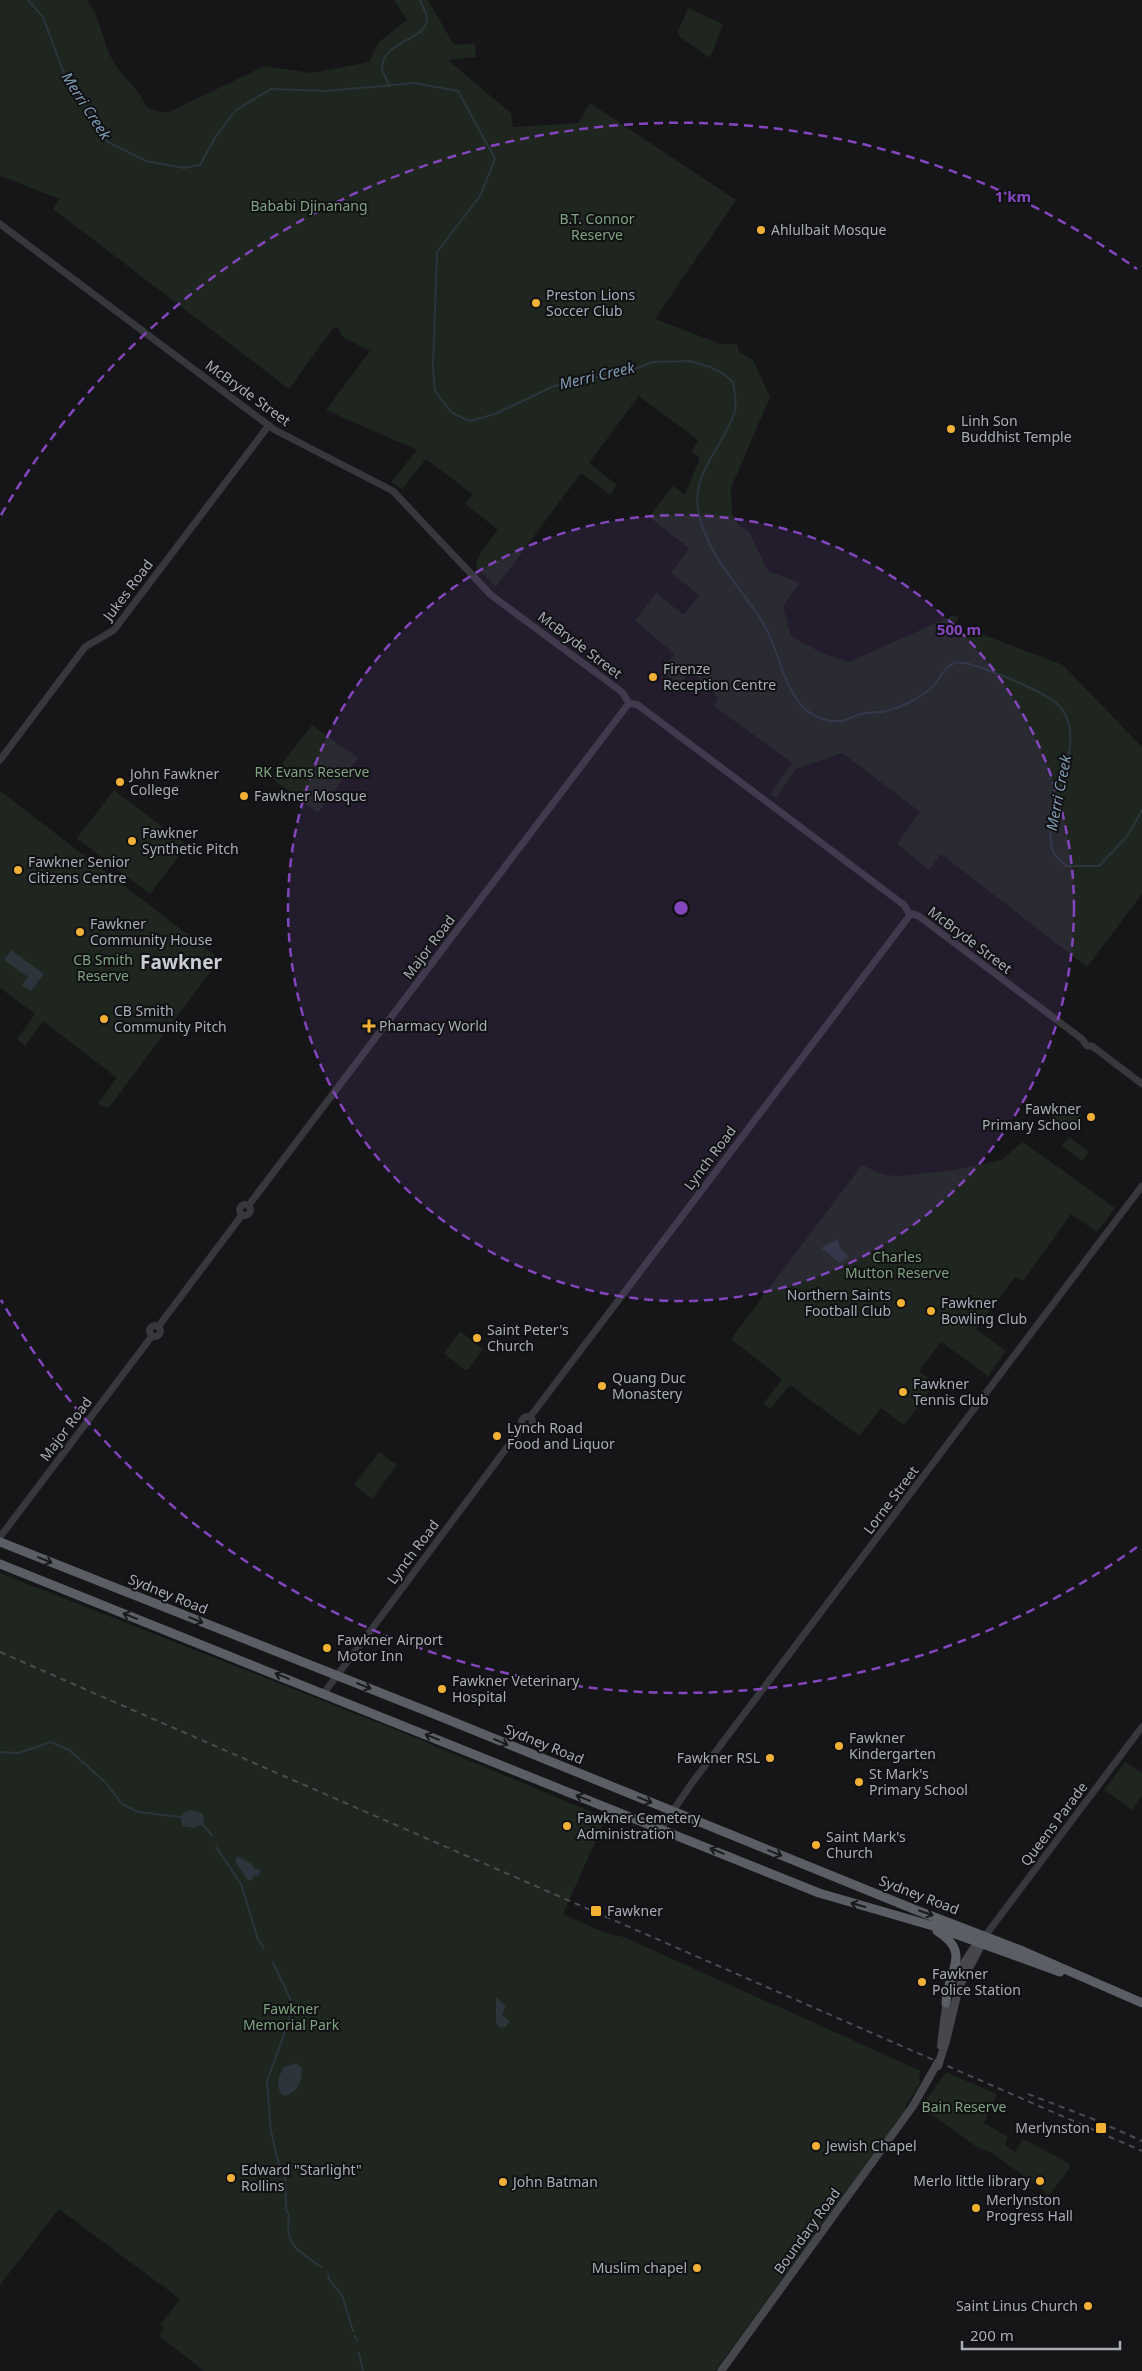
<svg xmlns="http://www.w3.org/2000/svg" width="1142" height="2371" font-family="'Noto Sans',sans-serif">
<rect width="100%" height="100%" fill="#161618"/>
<path fill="#1e261f" d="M0 0H87C102 19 102 44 115 64 120 73 128 80 135 88 149 106 142 111 169 112L265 66 311 73 369 62 379 42 407 20 394 0H428L454 45 475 43 476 57 448 60 511 113 513 127 578 123 590 103 736 200 655 319 721 344H737L739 352 753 360 770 397 731 488 732 513 738 525 749 532 768 571 800 583 783 606 791 636 824 654 849 662 954 615 959 618 947 635 951 638 984 635 1063 665 1142 747V894L1087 967 941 854 929 870 897 844 920 812 842 753 796 769 776 798 770 794 792 763 714 706 719 698 691 671 680 685 661 671 674 654 635 620 656 593 684 615 699 595 671 573 689 548 649 517 673 486 685 495 700 458 692 451 698 440 639 396 589 463 617 485 610 495 581 473 496 587 476 567C477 553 490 541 498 530L465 504 472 494 426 459 402 489 391 482 417 450 326 410 370 351 343 337 338 328 334 327 289 389 53 209 60 199 0 176Z
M688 8 723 24 710 58 680 37 678 31Z
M312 725 358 758 318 813 271 778Z
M114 790 187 845 150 894 77 838Z
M0 791 220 959 108 1109 98 1103 117 1078 43 1021 25 1046 17 1039 35 1014 0 988Z
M1064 1102 1081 1115 1067 1133 1049 1120Z
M1069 1137 1089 1152 1082 1161 1062 1146Z
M1023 1142 1115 1208 1097 1232 1071 1214 1023 1281 1015 1277 976 1329 1006 1351 988 1376 941 1342 919 1371 935 1384 904 1425 881 1408 859 1436 790 1385 770 1409 763 1404 782 1379 731 1339 862 1165 884 1175 901 1176 953 1170 1001 1160Z
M460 1331 483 1349 469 1369 465 1370 444 1353Z
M379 1452 397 1465 372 1499 354 1485Z
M0 1573 399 1731 606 1818 563 1914 605 1933 624 1937 921 2071 919 2077 921 2082 905 2107V2110L715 2371H204L159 2336 164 2328 160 2325 180 2299 59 2209 0 2285Z
M1125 1762 1142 1773V1796L1132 1810 1104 1790Z
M946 2072 997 2094 984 2123 1008 2137 1005 2145 1015 2152 1023 2139 1069 2163V2169L1051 2193 1047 2195 1043 2190 992 2153 980 2149 921 2107Z"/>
<path fill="#2c353c" d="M11 950 44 974 31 991 22 985 28 977 4 960Z
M838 1239 840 1248 849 1257 840 1263 821 1248Z
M192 1810 203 1814 204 1824 194 1828 183 1826 180 1817 184 1812Z
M238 1856 252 1864 255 1869 260 1870 259 1876 254 1875 252 1880 248 1881 235 1861Z
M496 1997 506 2006 502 2015 510 2022 505 2027H500L496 2023Z
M296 2063 302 2068C302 2081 298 2093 284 2096 274 2087 278 2077 284 2067Z"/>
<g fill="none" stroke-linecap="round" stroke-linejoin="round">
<path stroke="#2c353c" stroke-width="2" d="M28 0 43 17 66 79 90 112 106 141 146 161 184 168 200 165 216 136 236 110 271 89 327 91 414 83 458 91 495 159 480 196 437 252 433 367 435 391 452 413 470 421 495 414 554 386 632 370 653 362 690 361 710 367 724 374 733 382C734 391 737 403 735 411 725 445 692 471 698 509 704 552 741 587 763 623 779 649 782 686 804 708 815 718 832 724 846 720 851 718 856 715 861 714 869 712 878 713 886 711 902 707 921 698 933 686 941 679 943 667 955 663 969 659 1045 692 1057 704 1095 739 1038 813 1053 851 1055 856 1062 862 1066 866H1099L1128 835 1142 810
M389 85 382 70C381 40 427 41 427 19 427 13 422 6 420 0
M0 1752 18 1753 51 1742 69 1750 86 1765 106 1783 122 1804 138 1812 181 1817
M202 1824 212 1835
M216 1847 241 1884 258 1939 264 1948
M273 1962 292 2003 289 2021 267 2081 271 2131 278 2162 285 2177 286 2209 289 2215C284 2246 299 2251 321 2267
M328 2275 330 2281 342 2295 353 2331
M355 2336 357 2341
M359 2353 363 2371"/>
<path stroke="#37383d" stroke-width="7" d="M0 224 275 430 393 491 491 595 622 692 629 703 638 705 904 905 910 915 914 914 920 917 1082 1039 1087 1046H1092L1142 1084
M0 760 85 647 114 630 269 425
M239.5 1210a5.5 5.5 0 1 1 11 0a5.5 5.5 0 1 1-11 0Z
M248 1206 629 703
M149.5 1331a5.5 5.5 0 1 1 11 0a5.5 5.5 0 1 1-11 0Z
M158 1327 242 1215
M521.5 1422a5.5 5.5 0 1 1 11 0a5.5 5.5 0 1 1-11 0Z
M530 1417 910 915
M0 1537 152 1336
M324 1693 523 1426
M661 1828 692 1783 1142 1186
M985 1936 1142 1727"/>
<path stroke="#45474d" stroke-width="8" d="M954 1978 979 1940
M941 2046 947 1998
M938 2066 946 2041 959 1987 984 1940
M721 2371 913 2106 938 2062"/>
<path stroke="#5b5e65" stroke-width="9" d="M0 1542 429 1712 916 1910 1023 1951 1142 2003
M0 1564 819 1893 933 1926 1060 1972
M937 1931C973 1953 947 1971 946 2003"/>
<path stroke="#4a4c52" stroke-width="2" stroke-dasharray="6 5" stroke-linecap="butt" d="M0 1652 1142 2151
M1028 2094 1093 2119 1142 2141"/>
</g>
<defs><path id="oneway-shaft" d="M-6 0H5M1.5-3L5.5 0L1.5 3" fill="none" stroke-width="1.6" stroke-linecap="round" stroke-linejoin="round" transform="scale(1.25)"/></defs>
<g stroke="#18191b">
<use href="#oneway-shaft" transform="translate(45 1560) rotate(22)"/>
<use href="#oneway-shaft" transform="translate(130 1616) rotate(-158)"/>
<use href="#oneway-shaft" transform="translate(196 1620) rotate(22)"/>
<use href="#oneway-shaft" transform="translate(282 1676) rotate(-158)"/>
<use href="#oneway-shaft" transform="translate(364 1686) rotate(22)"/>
<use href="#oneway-shaft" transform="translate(432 1737) rotate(-158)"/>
<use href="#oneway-shaft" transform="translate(501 1742) rotate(23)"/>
<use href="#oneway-shaft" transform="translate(583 1798) rotate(-158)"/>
<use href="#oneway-shaft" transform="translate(645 1800) rotate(22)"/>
<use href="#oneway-shaft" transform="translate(717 1851) rotate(-158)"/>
<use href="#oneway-shaft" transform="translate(775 1853) rotate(22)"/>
<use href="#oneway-shaft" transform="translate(858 1905) rotate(-164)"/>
<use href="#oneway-shaft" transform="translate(926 1913) rotate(19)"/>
</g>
<circle cx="681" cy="908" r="393" fill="#8446be" fill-opacity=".12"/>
<g fill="none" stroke="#8446be" stroke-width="2.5" stroke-dasharray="9 6">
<circle cx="681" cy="908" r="393"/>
<path d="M1137 1547A785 785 0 0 1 1 1300M1 515A785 785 0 0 1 1137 269"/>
</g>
<g fill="#f2b134" stroke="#111113" stroke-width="2">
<circle cx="761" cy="230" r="5"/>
<circle cx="536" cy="303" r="5"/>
<circle cx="951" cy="429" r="5"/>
<circle cx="653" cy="677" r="5"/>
<circle cx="120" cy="782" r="5"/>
<circle cx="244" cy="796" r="5"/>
<circle cx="132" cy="841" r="5"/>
<circle cx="18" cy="870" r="5"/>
<circle cx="80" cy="932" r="5"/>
<circle cx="104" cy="1019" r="5"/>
<path d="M366.5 1018.5h5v5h5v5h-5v5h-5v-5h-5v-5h5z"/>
<circle cx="1091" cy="1117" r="5"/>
<circle cx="901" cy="1303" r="5"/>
<circle cx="931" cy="1311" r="5"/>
<circle cx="477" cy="1338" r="5"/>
<circle cx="602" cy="1386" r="5"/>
<circle cx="903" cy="1392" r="5"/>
<circle cx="497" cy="1436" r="5"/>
<circle cx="327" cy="1648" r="5"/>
<circle cx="442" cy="1689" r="5"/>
<circle cx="839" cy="1746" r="5"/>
<circle cx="770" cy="1758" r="5"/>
<circle cx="859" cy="1782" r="5"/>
<circle cx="567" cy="1826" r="5"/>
<circle cx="816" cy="1845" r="5"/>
<rect x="590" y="1905" width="12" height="12" rx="2.5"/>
<circle cx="922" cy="1982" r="5"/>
<rect x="1095" y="2122" width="12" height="12" rx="2.5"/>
<circle cx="816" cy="2146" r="5"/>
<circle cx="231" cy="2178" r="5"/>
<circle cx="1040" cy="2181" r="5"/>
<circle cx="503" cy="2182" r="5"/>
<circle cx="976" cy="2208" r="5"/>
<circle cx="697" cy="2268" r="5"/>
<circle cx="1088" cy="2306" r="5"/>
</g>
<g text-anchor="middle" stroke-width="4" stroke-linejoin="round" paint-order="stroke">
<g font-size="14" fill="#7fa381" stroke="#111113">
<text x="309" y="211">Bababi Djinanang</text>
<text x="597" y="224">B.T. Connor<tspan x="597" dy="16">Reserve</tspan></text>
<text x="312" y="777">RK Evans Reserve</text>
<text x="103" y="965">CB Smith<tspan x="103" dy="16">Reserve</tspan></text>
<text x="897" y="1262">Charles<tspan x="897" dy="16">Mutton Reserve</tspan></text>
<text x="291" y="2014">Fawkner<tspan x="291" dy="16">Memorial Park</tspan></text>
<text x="964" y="2112">Bain Reserve</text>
</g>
<g font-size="14" fill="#a8adb8" stroke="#111113" text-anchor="start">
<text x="771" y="235">Ahlulbait Mosque</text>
<text x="546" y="300">Preston Lions<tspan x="546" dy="16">Soccer Club</tspan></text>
<text x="961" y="426">Linh Son<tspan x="961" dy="16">Buddhist Temple</tspan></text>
<text x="663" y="674">Firenze<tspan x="663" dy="16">Reception Centre</tspan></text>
<text x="130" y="779">John Fawkner<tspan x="130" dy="16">College</tspan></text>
<text x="254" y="801">Fawkner Mosque</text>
<text x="142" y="838">Fawkner<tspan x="142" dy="16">Synthetic Pitch</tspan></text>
<text x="28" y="867">Fawkner Senior<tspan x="28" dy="16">Citizens Centre</tspan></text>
<text x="90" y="929">Fawkner<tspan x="90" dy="16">Community House</tspan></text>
<text x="114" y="1016">CB Smith<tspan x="114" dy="16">Community Pitch</tspan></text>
<text x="379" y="1031">Pharmacy World</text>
<text x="1081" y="1114" text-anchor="end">Fawkner<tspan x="1081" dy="16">Primary School</tspan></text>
<text x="891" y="1300" text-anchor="end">Northern Saints<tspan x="891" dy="16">Football Club</tspan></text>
<text x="941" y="1308">Fawkner<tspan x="941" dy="16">Bowling Club</tspan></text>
<text x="487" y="1335">Saint Peter's<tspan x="487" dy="16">Church</tspan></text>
<text x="612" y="1383">Quang Duc<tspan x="612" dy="16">Monastery</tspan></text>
<text x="913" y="1389">Fawkner<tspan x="913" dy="16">Tennis Club</tspan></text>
<text x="507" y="1433">Lynch Road<tspan x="507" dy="16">Food and Liquor</tspan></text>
<text x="337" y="1645">Fawkner Airport<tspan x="337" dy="16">Motor Inn</tspan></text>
<text x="452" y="1686">Fawkner Veterinary<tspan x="452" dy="16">Hospital</tspan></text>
<text x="849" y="1743">Fawkner<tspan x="849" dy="16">Kindergarten</tspan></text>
<text x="760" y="1763" text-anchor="end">Fawkner RSL</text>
<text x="869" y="1779">St Mark's<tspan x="869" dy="16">Primary School</tspan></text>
<text x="577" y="1823">Fawkner Cemetery<tspan x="577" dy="16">Administration</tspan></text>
<text x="826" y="1842">Saint Mark's<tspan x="826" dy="16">Church</tspan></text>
<text x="607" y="1916">Fawkner</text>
<text x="932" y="1979">Fawkner<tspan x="932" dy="16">Police Station</tspan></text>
<text x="1090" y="2133" text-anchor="end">Merlynston</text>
<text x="826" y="2151">Jewish Chapel</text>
<text x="241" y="2175">Edward "Starlight"<tspan x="241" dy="16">Rollins</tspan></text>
<text x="1030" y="2186" text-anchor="end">Merlo little library</text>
<text x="513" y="2187">John Batman</text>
<text x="986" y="2205">Merlynston<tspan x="986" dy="16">Progress Hall</tspan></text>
<text x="687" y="2273" text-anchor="end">Muslim chapel</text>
<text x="1078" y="2311" text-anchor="end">Saint Linus Church</text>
</g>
<g font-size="14" fill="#a8adb8" stroke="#111113">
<text transform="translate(248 393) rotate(36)" y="5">McBryde Street</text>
<text transform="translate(128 590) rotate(-53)" y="5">Jukes Road</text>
<text transform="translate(580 645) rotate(37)" y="5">McBryde Street</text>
<text transform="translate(970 940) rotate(37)" y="5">McBryde Street</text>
<text transform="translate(429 947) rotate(-53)" y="5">Major Road</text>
<text transform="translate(710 1158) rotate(-53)" y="5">Lynch Road</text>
<text transform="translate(66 1429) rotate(-53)" y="5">Major Road</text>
<text transform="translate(891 1500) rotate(-53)" y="5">Lorne Street</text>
<text transform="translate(413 1552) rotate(-53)" y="5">Lynch Road</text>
<text transform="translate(168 1594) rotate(22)" y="5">Sydney Road</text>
<text transform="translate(544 1744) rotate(22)" y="5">Sydney Road</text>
<text transform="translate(1054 1824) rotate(-53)" y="5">Queens Parade</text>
<text transform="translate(919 1895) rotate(21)" y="5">Sydney Road</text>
<text transform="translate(807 2231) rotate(-54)" y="5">Boundary Road</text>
</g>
<g font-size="15" font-style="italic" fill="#7f9bb3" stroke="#111113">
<text transform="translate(86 106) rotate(57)" y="5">Merri Creek</text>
<text transform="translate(597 376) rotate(-13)" y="5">Merri Creek</text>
<text transform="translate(1059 793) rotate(-79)" y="5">Merri Creek</text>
</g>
<g font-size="19" font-weight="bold" fill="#c9ccd4" stroke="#111113">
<text x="181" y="969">Fawkner</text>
</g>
</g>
<circle cx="681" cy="908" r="8" fill="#8446be" stroke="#111113" stroke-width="2.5"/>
<g font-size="15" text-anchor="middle" font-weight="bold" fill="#8446be" stroke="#111113" stroke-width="4" stroke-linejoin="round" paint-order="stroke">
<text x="1013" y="202">1 km</text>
<text x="959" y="635">500 m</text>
</g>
<path d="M962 2341v8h158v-8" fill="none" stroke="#a8adb8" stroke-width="2.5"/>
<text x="970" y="2341" font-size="15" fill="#a8adb8" stroke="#111113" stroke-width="4" paint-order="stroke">200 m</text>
</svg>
